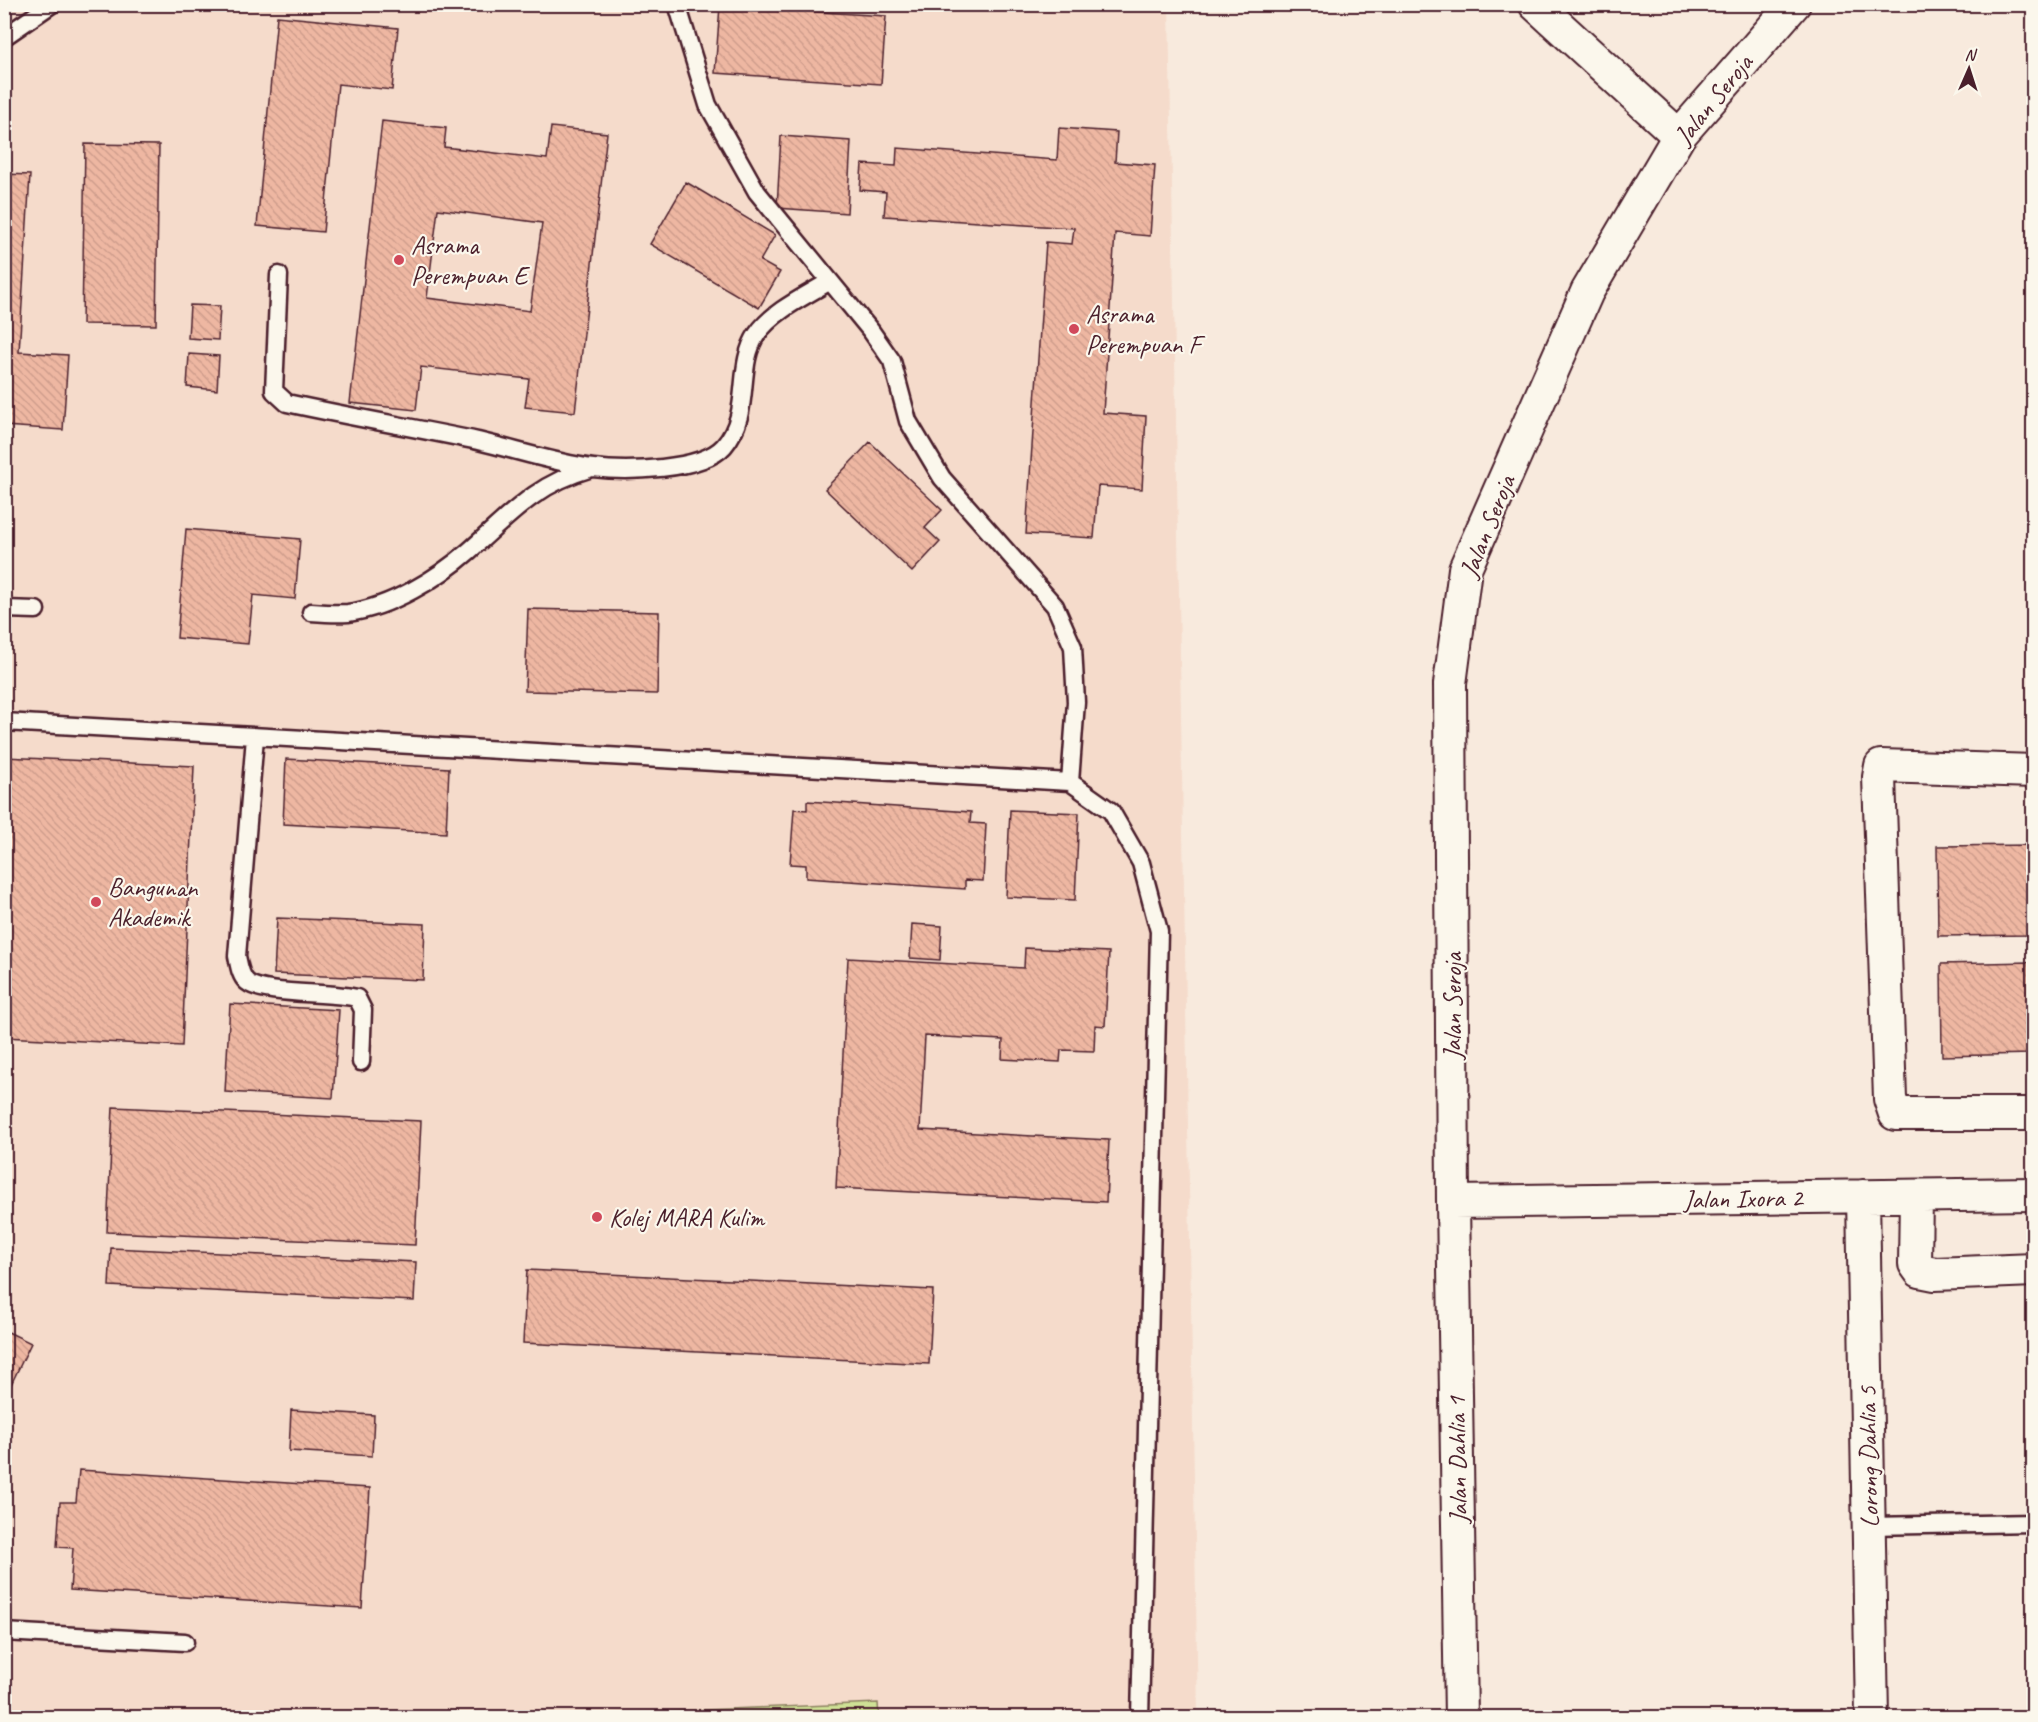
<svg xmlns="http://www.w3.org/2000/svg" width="2038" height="1722" font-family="Caveat,sans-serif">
<defs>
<pattern id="building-back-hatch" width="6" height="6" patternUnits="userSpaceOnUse" patternTransform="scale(1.5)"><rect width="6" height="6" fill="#eeb7a2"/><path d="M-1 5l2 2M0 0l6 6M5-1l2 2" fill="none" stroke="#ce9d8c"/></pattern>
</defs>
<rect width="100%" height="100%" fill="#f8eadd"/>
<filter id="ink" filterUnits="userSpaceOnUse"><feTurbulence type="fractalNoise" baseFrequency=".0167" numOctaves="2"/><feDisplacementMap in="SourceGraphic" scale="12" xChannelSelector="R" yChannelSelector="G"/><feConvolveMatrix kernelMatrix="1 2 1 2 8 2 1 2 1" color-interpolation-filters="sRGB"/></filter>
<g filter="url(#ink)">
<path fill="#f5dbcb" d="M5 5H1169L1198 1717 5 1718Z"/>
<path fill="#cee195" stroke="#8c8060" stroke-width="1.5" d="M878 1703 879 1718 532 1717Z"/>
<path fill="url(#building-back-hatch)" stroke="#4a1f2b" stroke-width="1.5" fill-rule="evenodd" d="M720 6 886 16 881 84 715 73Z
M277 16 398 28 392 90 338 84 323 232 257 226Z
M382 121 446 128 444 147 547 159 551 127 607 133 575 412 525 407 529 379 421 367 416 410 350 403ZM438 209 542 223 530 311 427 298Z
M1059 128 1117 132 1115 162 1155 165 1150 236 1115 233 1103 413 1146 416 1142 489 1098 486 1094 538 1026 534 1046 242 1072 244 1074 228 884 216 886 192 860 190 862 164 896 166 897 148 1057 160Z
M781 136 851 141 847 213 777 208Z
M85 144 159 145 156 325 82 324Z
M4 174 30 175 19 352 68 355 63 430 4 426Z
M686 182 775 235 760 261 780 272 759 308 650 244Z
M190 305 220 306 218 340 188 338Z
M189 354 219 356 217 390 187 387Z
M870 442 942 510 925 528 940 542 912 572 825 489Z
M186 529 300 539 295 599 253 595 248 644 177 638Z
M528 609 659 612 657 694 525 691Z
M4 757 194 766 182 1046 4 1037Z
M286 759 449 768 446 833 283 824Z
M807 801 971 812 970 823 986 824 983 881 965 880V889L806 878V865L790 864 794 809 807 810Z
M1010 810 1079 813 1075 900 1006 897Z
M2034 845V935L1938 936 1937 846Z
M277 918 425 924 423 980 274 974Z
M912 924 942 926 940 960 910 958Z
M1025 948 1109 952 1105 1026 1095 1025 1094 1051 1061 1050 1060 1062 1002 1059 1003 1040 925 1036 920 1130 1109 1140 1106 1202 836 1188 848 958 1024 968Z
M2029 962 2031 1054 1942 1056 1941 964Z
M230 1004 339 1010 333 1098 225 1092Z
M113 1107 421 1121 415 1245 107 1232Z
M111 1248 416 1262 414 1301 109 1286Z
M527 1270 933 1290 929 1364 523 1343Z
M4 1330 31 1343 4 1399Z
M291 1410 374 1415 372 1456 289 1451Z
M79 1470 370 1488 362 1608 70 1590 73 1548 57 1547 60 1502H76Z"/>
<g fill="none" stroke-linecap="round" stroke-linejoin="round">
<g stroke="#4a1f2b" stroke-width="21">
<path id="service" d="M677 4 708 105 757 192 871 331 892 361 908 421 942 478 1055 606 1073 647 1076 702 1070 782
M4 37 52 4
M279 275 274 391 287 403C351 417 415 428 478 441 516 450 555 463 593 468 625 472 702 471 724 446 753 412 735 367 757 334 774 310 806 296 830 281
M4 609 36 610
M311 612C323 613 336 614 348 613 391 607 437 579 469 551 509 516 536 484 589 469
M4 722 1070 782 1111 811 1141 863 1159 931 1140 1718
M255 737 237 956C239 965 240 976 247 982 264 996 332 991 357 998L363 1010 361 1062
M1869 1526 2034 1523
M4 1632 185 1642"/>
</g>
<g stroke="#4a1f2b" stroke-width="36">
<path id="minor" d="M1535 4 1679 136
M2034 771 1881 766 1879 777 1890 1099 1895 1114H2034
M1863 1196 1872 1718
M1916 1196 1915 1264 1920 1271 1935 1274 2034 1270
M1453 1202 2034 1194
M1461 1718 1453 1202 1450 684 1465 569 1587 292 1679 136 1794 4"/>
</g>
<use href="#service" stroke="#fbf7ec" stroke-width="16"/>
<use href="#minor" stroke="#fbf7ec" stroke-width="32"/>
</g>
</g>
<g fill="#d1495b" stroke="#fbf7ec" stroke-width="2">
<circle cx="399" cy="260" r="6"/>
<circle cx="1074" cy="329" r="6"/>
<circle cx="96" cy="902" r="6"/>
<circle cx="597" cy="1217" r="6"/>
</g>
<g text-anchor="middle" stroke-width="4.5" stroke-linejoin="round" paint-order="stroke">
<g font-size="26" fill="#4a1f2b" stroke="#fbf7ec">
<text transform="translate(1713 99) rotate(-51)" y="9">Jalan Seroja</text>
<text transform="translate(1487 526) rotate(-68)" y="9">Jalan Seroja</text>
<text transform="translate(1452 1006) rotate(-90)" y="9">Jalan Seroja</text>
<text transform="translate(1743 1198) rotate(-1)" y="9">Jalan Ixora 2</text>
<text transform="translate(1868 1457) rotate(-91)" y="9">Lorong Dahlia 5</text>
<text transform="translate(1457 1460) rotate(-91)" y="9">Jalan Dahlia 1</text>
</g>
<g font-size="26" fill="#4a1f2b" stroke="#fbf7ec" text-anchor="start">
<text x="411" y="254">Asrama<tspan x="411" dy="30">Perempuan E</tspan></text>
<text x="1086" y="323">Asrama<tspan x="1086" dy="30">Perempuan F</tspan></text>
<text x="108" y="896">Bangunan<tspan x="108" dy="30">Akademik</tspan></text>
<text x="609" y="1226">Kolej MARA Kulim</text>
</g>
</g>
<rect width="2038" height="1722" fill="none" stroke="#fbf7ec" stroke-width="24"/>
<rect x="12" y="12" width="2014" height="1698" fill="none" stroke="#4a1f2b" stroke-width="2" filter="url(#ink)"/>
<g transform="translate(1969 69) rotate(3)" stroke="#fbf7ec" stroke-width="4.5" paint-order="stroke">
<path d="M0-4.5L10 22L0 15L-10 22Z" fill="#4a1f2b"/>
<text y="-9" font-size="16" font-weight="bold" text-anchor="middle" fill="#4a1f2b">N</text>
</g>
</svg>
